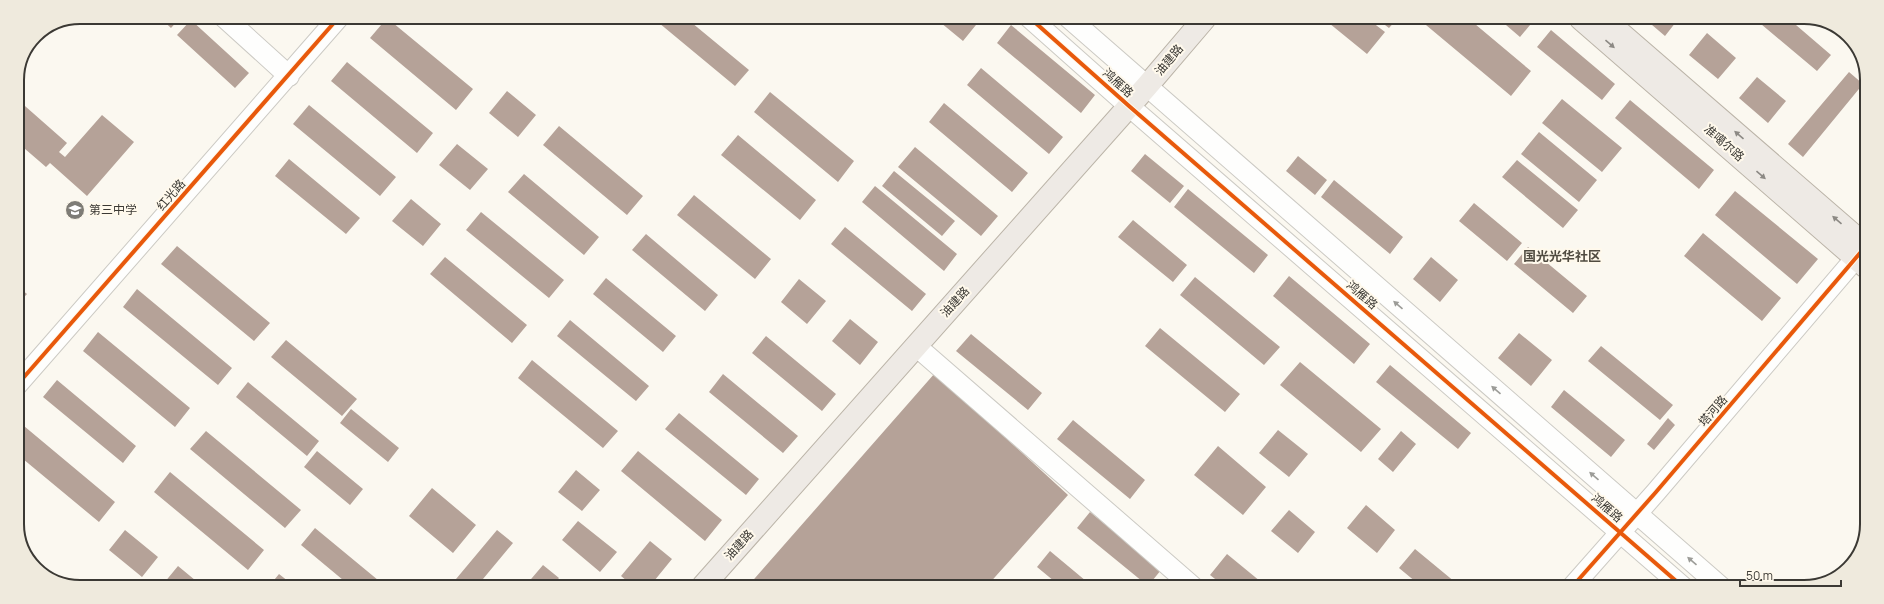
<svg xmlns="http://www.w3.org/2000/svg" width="1884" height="604" font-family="Manrope,'Noto Sans SC',sans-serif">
<rect width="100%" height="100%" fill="#fbf8f0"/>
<path fill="#b5a298" d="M159 17H181L171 28Z
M387 18 473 89 456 110 370 38Z
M653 18H686L749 70 735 86Z
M935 18H978L980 20 963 41Z
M1324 19H1368L1385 32 1367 54Z
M1377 19H1397L1389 28Z
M1421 19H1469L1531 71 1511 96 1420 20Z
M1499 19H1535L1520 37Z
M1645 19H1673L1676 22 1665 36Z
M1755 19H1789L1831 55 1817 71Z
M191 20 249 73 235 88 177 35Z
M1011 25 1095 95 1081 113 997 43Z
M1551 30 1615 84 1602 100 1537 47Z
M1707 33 1736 58 1718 79 1689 55Z
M347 62 433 133 417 153 331 81Z
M981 68 1063 137 1049 154 967 85Z
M1849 72 1863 84 1803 157 1788 144Z
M1757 77 1786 101 1768 123 1739 98Z
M507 91 536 115 518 137 489 113Z
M770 92 854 161 838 182 754 112Z
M17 99 67 143 59 152 65 157 102 115 134 142 87 196 50 163 46 167 17 142Z
M1562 99 1622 148 1602 172 1542 123Z
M1630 100 1714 170 1699 189 1615 118Z
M944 103 1028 173 1012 192 929 122Z
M309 105 396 177 380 196 293 124Z
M559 126 643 196 627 215 543 145Z
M1539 132 1597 180 1579 202 1521 154Z
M738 135 816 200 800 220 721 155Z
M457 144 488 169 470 190 439 165Z
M915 147 998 216 981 236 898 167Z
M1145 154 1184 186 1170 203 1131 171Z
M1298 156 1327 180 1315 195 1286 171Z
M289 159 360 218 346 234 275 176Z
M1517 160 1578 210 1563 228 1502 177Z
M894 171 955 221 942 236 882 186Z
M524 174 599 237 584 255 508 192Z
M1334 180 1403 237 1390 254 1321 197Z
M875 186 957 254 944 271 862 202Z
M1188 189 1268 255 1254 273 1174 207Z
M1735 191 1818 259 1797 284 1715 215Z
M694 195 771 259 755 279 677 215Z
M411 199 441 224 423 246 392 221Z
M1474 203 1522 243 1507 261 1459 221Z
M481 212 564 280 549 298 466 230Z
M1133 220 1187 265 1173 282 1118 237Z
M845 227 926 294 912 311 831 244Z
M1703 233 1781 298 1762 321 1684 256Z
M646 234 718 295 705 311 632 250Z
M177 246 270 323 254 341 161 264Z
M1528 247 1587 296 1573 313 1514 264Z
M445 257 527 325 512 343 430 274Z
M1431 257 1458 280 1440 302 1413 279Z
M1289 276 1370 344 1354 364 1273 296Z
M1195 277 1280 347 1264 365 1180 295Z
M606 278 676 336 663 352 593 294Z
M799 279 826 301 807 324 781 302Z
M17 286 27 294 17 305Z
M137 289 232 368 218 385 123 307Z
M850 319 878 342 860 365 832 341Z
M570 320 649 386 636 401 557 336Z
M1160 328 1240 394 1225 412 1145 346Z
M98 332 190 408 175 427 83 351Z
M1519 333 1552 360 1531 386 1498 358Z
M971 334 1042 393 1028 410 956 351Z
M766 336 836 394 822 411 752 353Z
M286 340 357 399 342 416 271 357Z
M1601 346 1673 405 1660 420 1588 361Z
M532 360 618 431 603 448 518 378Z
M1300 362 1381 429 1361 452 1280 385Z
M1390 365 1471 433 1458 449 1376 382Z
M935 373 1068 495 987 586H748Z
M723 374 798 436 783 453 709 392Z
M57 380 136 446 123 463 43 397Z
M248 382 319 441 307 456 236 397Z
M1564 390 1625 440 1611 457 1551 407Z
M351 409 399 448 388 462 340 423Z
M679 413 759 479 746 495 665 429Z
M1668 418 1675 425 1654 450 1647 444Z
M1073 420 1145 480 1130 499 1057 439Z
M18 421 115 502 99 522 17 454Z
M1278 430 1308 454 1289 477 1259 453Z
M206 431 301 510 285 528 190 449Z
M1401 431 1416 444 1393 472 1378 459Z
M1218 446 1266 487 1243 515 1194 475Z
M317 451 363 489 350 505 304 467Z
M638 451 722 520 705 541 621 471Z
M576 470 600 490 582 511 558 492Z
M170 472 264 550 248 570 154 492Z
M432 488 476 525 453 553 409 516Z
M1366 505 1395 530 1377 553 1347 528Z
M1289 510 1315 532 1298 553 1271 531Z
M1090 512 1161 570 1148 586 1077 528Z
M578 521 617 552 600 572 562 540Z
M315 528 384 585H349L301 545Z
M125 530 158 557 142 577 109 550Z
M497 530 513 543 478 585H451Z
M650 541 672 559 650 586H633L621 576Z
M1415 549 1461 587H1422L1399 568Z
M1050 551 1092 586H1060L1037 567Z
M1227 554 1266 586H1224L1210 575Z
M543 565 559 578 553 585H526Z
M178 566 201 585H167L164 583Z
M279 574 293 585H270Z"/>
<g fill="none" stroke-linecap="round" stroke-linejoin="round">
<g stroke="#cccac4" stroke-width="22">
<path id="minor" d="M224 17 289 76
M1030 18 1129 106 1683 587
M1069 18 1721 587
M916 346 1192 586
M17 385 339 17
M1572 587 1656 492 1866 246"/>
</g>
<g stroke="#bbb4a8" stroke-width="24">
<path id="major" d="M1581 19 1866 267
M1604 19 1866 246
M703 586 1147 86 1205 18"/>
</g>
<use href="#minor" stroke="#fefefd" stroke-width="20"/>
<use href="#major" stroke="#eeeae5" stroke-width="22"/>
<g stroke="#fff9ec" stroke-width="6">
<path id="cycleway" d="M1030 18 1129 106 1683 587
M17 385 339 17
M1572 587 1656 492 1866 246"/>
</g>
<use href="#cycleway" stroke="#e8590c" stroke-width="4"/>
</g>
<defs><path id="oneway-solid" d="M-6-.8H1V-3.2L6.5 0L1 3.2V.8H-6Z"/></defs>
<g fill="#8c8984">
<use href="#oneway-solid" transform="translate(1610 44) rotate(41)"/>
<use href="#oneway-solid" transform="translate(1739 135) rotate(-139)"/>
<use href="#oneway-solid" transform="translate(1761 175) rotate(41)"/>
<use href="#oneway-solid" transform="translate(1837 220) rotate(-139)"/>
</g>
<g fill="#9c9c98">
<use href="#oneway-solid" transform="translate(1398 305) rotate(-139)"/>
<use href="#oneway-solid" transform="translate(1496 390) rotate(-139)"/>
<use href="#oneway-solid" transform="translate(1594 476) rotate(-139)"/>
<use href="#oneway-solid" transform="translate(1692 561) rotate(-139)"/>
</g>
<defs>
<g id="school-disc" transform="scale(1)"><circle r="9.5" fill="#7e7c76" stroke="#fff9ec"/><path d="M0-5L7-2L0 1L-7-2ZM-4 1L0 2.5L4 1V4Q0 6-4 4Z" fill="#fff"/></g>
</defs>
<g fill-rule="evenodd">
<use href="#school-disc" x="75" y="210"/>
</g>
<g text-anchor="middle" stroke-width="4" stroke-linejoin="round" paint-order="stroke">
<g font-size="12" fill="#3b3934" stroke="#fff9ec">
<text transform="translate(1169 60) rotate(-50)" y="4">油建路</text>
<text transform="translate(1118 83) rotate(42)" y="4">鸿雁路</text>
<text transform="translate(1724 143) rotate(41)" y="4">准噶尔路</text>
<text transform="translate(171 195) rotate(-49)" y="4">红光路</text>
<text transform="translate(1362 295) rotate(41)" y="4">鸿雁路</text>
<text transform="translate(955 302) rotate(-48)" y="4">油建路</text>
<text transform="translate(1713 411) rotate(-49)" y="4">塔河路</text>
<text transform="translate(1607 508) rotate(41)" y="4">鸿雁路</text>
<text transform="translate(739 545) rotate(-48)" y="4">油建路</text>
</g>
<g font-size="12" fill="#3b3934" stroke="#fff9ec" text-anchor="start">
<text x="89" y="214">第三中学</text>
</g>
<g font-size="13" font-weight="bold" fill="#504b41" stroke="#fff9ec">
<text x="1562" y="261">国光光华社区</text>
</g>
</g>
<path d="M0 0H1884V604H0ZM80 24H1804A56 56 0 0 1 1860 80V524A56 56 0 0 1 1804 580H80A56 56 0 0 1 24 524V80A56 56 0 0 1 80 24Z" fill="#efeadd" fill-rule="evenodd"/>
<path fill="none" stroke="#3b3934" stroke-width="2" d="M80 24H1804A56 56 0 0 1 1860 80V524A56 56 0 0 1 1804 580H80A56 56 0 0 1 24 524V80A56 56 0 0 1 80 24Z"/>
<path d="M1740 580v6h101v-6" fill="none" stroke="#3b3934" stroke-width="2"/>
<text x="1746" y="580" font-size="12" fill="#3b3934" stroke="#fff9ec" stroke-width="3" paint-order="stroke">50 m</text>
</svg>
